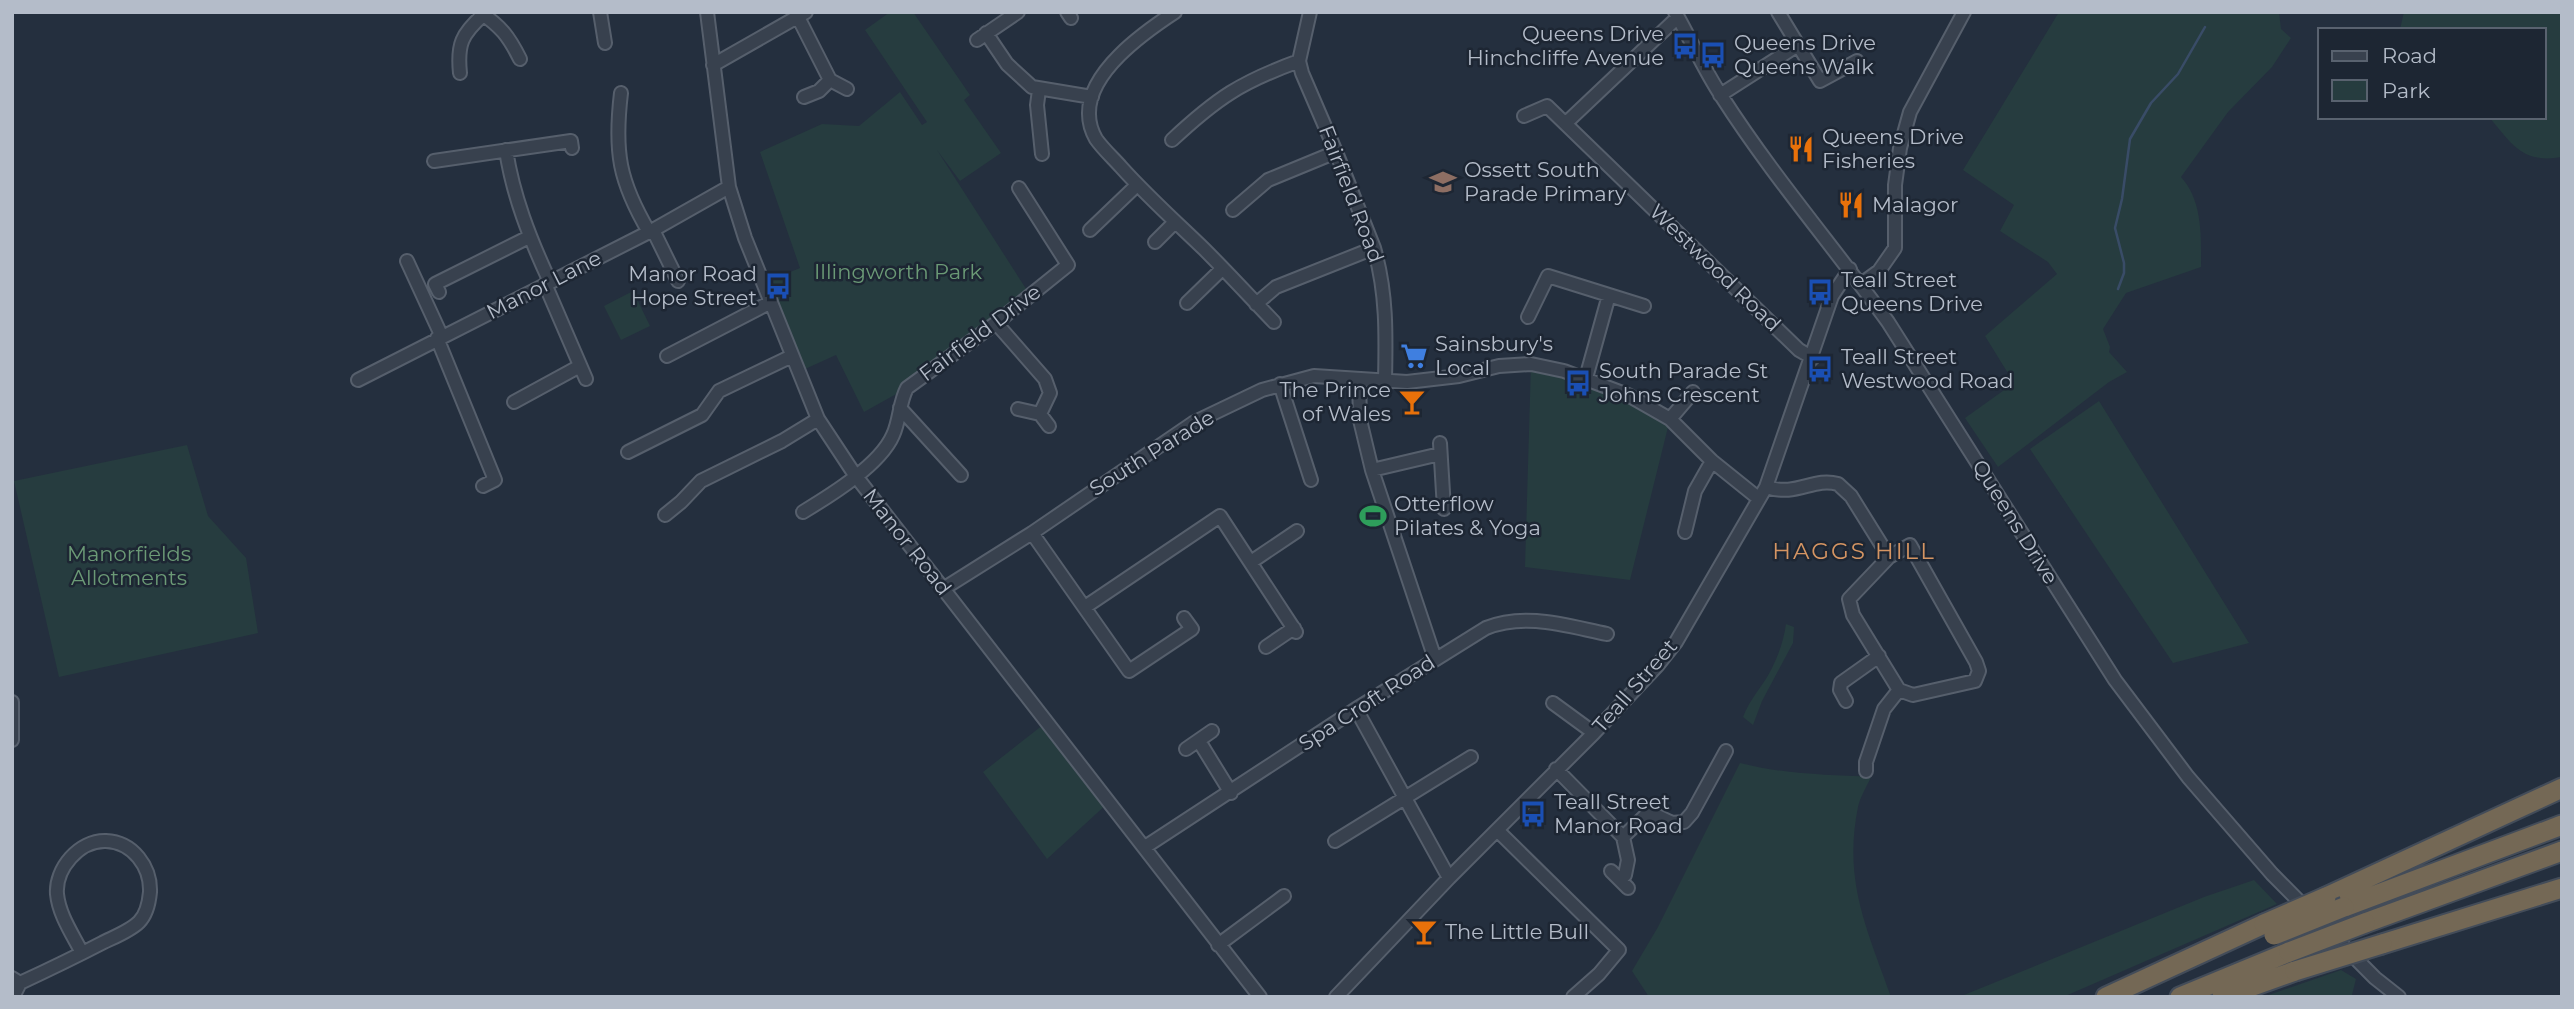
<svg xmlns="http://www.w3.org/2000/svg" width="2574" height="1009" font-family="Montserrat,sans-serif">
<rect width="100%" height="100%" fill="#242f3e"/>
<path fill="#263c3f" d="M890 12H913L970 95 964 100 1001 153 960 181 937 150 1030 295 907 388 864 412 836 355 805 369 792 356 763 283 800 268 760 152 822 124 859 126 900 92 922 125 927 122 865 30Z
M2059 12H2279L2281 29 2291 38 2272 67 2228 112 2181 177C2203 201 2201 237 2201 267L2126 293 2103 329 2110 347 2109 352 2127 372 2109 382 1998 467 1965 418 2014 383 1985 336 2057 274 2048 262 2000 231 2014 205 1963 170Z
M2404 12H2562V157C2522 164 2512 144 2489 117H2544V30H2401L2400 29Z
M633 291 650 326 621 340 604 306Z
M1531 364 1564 371 1670 419 1630 580 1525 567Z
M2099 401 2249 643 2173 663 2030 449Z
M187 445 208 516 246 558 258 633 59 677 14 481Z
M1786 624 1794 627 1793 643 1762 701 1753 725 1743 717C1750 698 1764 685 1772 668 1779 654 1784 639 1786 624Z
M1048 721 1109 802 1047 859 983 772Z
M1740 763C1783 774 1827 775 1871 777 1867 786 1860 797 1858 807 1843 881 1867 929 1891 997H1649L1632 971 1658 927Z
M2254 880 2277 904 2063 997H1959L2204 897Z
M2341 970 2356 979 2352 995 2355 997H2263Z"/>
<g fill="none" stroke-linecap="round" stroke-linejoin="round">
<path stroke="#394c67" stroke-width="2.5" d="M2118 289 2124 273V263L2115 228 2122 199 2130 139 2151 103 2178 74 2205 27"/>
<g stroke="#565f6c" stroke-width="16">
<path id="minor" d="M480 12C501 27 508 35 520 59
M600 12 605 43
M707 12 729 187 745 238 818 419 855 475 1260 997
M1067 12 1071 18
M1175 12C1143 33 1088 72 1089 114 1089 122 1092 132 1096 139 1103 149 1113 158 1121 167 1147 196 1176 222 1204 249 1228 273 1251 298 1274 322
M1310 12 1299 61 1302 73 1336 152 1374 248C1387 293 1386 335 1385 381
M1675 12C1691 40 1704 70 1722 97 1772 175 1833 246 1888 322L2115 680 2188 777 2272 874 2375 978 2399 997
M1778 12 1820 81 1857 61
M798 17 830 80 847 89
M986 33 1007 64 1032 87 1092 97
M977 40 1018 12
M713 65 806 12
M460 73C457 44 462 34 483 15
M1039 90 1037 105 1042 154
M621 93C614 152 619 181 649 232
M1720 95 1798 45
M804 97 819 91 830 80
M1524 116 1547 106 1799 350 1813 358
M1566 123 1678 17
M1172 140C1217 98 1241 82 1299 61
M506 150C513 196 530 239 550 282
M434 161 571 141 572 148
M1233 210 1268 180 1336 152
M653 230 678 281
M1090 230 1137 185
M1155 242 1174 223
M407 261 442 337
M545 284 586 379
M1861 284 1879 271 1895 248V185L1900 148 1910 112 1964 12
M439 292 435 284 529 237
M1187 303 1222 269
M1256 304 1276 287 1374 248
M1528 317 1548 276 1644 306
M996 323 1045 379 1050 393 1040 414
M437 338 495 480 483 486
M667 356 771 302
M1586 378 1609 295
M1359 379 1360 420 1372 470 1435 659
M358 380 653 230 729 187
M1280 384 1311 480
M514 402 580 366
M900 408 961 475
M1018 409 1040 414 1049 426
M1670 419 1693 392
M1440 443 1444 509
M628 452 702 415 719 391 792 356
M1372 470 1440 454
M1766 487C1797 497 1813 477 1838 484L1851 496 1889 557
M803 512C831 495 880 465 893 435 900 420 899 403 907 388L996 323 1068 265 1019 188
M665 515 681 502 701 481 782 441 818 419
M1685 532 1695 491 1712 461
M1032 533 1129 671 1192 629 1184 618
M1910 545 1976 662 1979 671 1975 681 1913 695 1899 690 1853 615 1849 599 1889 557Z
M1251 562 1297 531
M943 589 1032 533 1193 423 1262 390 1314 376 1407 382 1459 376 1499 366 1531 364 1564 371 1628 395 1670 419 1712 461 1758 498
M1085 607 1220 516 1296 632
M1266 647 1294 628
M1846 701 1840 690 1841 683 1879 656
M12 702V740
M1553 703 1594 733
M1356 709 1449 878
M1199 741 1231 793
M1186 749 1212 731
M1556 769 1623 837 1628 860 1625 875 1620 880
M1866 771V762L1884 709 1899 690
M1497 830 1619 950 1599 974 1573 997
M1623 837 1646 815 1651 813 1672 823 1684 822 1692 813 1726 751
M1335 841 1471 757
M1145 847 1356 709 1486 628C1525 612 1567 626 1607 634
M1611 871 1628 888
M1218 945 1284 896
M12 978 20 983C48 970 75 957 102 943 114 937 130 931 139 922 147 914 149 903 150 892 151 867 133 842 106 841 79 840 55 869 57 894 59 915 73 935 82 953
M13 997 20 983
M1336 997 1449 878 1594 733 1657 666 1676 642 1766 487 1832 296 1850 269"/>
</g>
<g stroke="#434c59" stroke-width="23">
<path id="highway" d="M2326 897 2562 788
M2344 907 2562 825
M2365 923 2562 851
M2382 944 2562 888
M2106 997 2264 924
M2180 997 2289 952
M2222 997 2295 971"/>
</g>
<use href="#minor" stroke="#38414e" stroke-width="12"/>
<use href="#highway" stroke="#746855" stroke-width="19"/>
<g stroke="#434c59" stroke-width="23" stroke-linecap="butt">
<path id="highway-bridge" d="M2264 924 2326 897
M2274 935 2344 907
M2289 952 2365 923
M2295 971 2382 944"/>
</g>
<use href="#highway-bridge" stroke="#746855" stroke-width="19"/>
</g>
<defs>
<g id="bus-bare" transform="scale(2.1)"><path d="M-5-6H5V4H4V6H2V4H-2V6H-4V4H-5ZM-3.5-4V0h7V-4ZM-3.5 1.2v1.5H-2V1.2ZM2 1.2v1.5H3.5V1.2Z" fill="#1a4fb4" stroke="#1d2633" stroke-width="2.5" paint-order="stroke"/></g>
<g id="restaurant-bare" transform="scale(2.1)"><path d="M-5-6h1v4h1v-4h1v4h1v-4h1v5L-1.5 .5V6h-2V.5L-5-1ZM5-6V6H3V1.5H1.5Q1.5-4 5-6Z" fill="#e8710a" stroke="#1d2633" stroke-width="2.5" paint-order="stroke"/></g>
<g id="school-bare" transform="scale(2.1)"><path d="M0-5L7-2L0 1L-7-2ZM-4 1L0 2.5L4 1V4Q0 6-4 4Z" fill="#8d6e63" stroke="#1d2633" stroke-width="2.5" paint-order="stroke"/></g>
<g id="supermarket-bare" transform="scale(2.1)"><path d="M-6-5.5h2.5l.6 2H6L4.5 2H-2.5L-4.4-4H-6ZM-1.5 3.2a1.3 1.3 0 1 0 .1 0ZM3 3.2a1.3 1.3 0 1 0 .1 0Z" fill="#3f7fe0" stroke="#1d2633" stroke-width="2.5" paint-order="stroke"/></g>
<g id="bar-bare" transform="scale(2.1)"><path d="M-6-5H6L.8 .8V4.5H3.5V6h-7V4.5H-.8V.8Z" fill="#e8710a" stroke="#1d2633" stroke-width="2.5" paint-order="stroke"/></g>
<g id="stadium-bare" transform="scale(2.1)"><path d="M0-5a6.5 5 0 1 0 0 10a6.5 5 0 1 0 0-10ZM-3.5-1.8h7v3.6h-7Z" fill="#2e9e5b" stroke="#1d2633" stroke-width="2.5" paint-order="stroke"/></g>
</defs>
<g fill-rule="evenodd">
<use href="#bus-bare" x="1685" y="46"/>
<use href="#bus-bare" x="1713" y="55"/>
<use href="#restaurant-bare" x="1801" y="149"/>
<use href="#school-bare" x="1443" y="182"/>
<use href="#restaurant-bare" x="1851" y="205"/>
<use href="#bus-bare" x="778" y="286"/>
<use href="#bus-bare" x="1820" y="292"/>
<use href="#supermarket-bare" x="1414" y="356"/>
<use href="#bus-bare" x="1820" y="369"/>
<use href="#bus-bare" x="1578" y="383"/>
<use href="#bar-bare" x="1412" y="402"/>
<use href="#stadium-bare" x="1373" y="516"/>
<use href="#bus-bare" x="1533" y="814"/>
<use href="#bar-bare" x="1424" y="932"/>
</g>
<g text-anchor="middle" stroke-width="5" stroke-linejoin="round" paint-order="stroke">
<g font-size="21" fill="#b4bcc9" stroke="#1d2633" text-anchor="start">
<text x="1664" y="41" text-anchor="end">Queens Drive<tspan x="1664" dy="24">Hinchcliffe Avenue</tspan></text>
<text x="1734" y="50">Queens Drive<tspan x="1734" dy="24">Queens Walk</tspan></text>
<text x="1822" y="144">Queens Drive<tspan x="1822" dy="24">Fisheries</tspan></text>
<text x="1464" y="177">Ossett South<tspan x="1464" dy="24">Parade Primary</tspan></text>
<text x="1872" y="212">Malagor</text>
<text x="757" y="281" text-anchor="end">Manor Road<tspan x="757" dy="24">Hope Street</tspan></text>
<text x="1841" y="287">Teall Street<tspan x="1841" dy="24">Queens Drive</tspan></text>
<text x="1435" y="351">Sainsbury's<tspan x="1435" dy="24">Local</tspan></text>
<text x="1841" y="364">Teall Street<tspan x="1841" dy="24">Westwood Road</tspan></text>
<text x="1599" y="378">South Parade St<tspan x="1599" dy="24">Johns Crescent</tspan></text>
<text x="1391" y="397" text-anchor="end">The Prince<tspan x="1391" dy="24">of Wales</tspan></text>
<text x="1394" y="511">Otterflow<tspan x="1394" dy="24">Pilates &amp; Yoga</tspan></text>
<text x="1554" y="809">Teall Street<tspan x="1554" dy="24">Manor Road</tspan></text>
<text x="1445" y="939">The Little Bull</text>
</g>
<g font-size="21" fill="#b4bcc9" stroke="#1d2633">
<text transform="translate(1351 194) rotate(69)" y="7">Fairfield Road</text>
<text transform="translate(1715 268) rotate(44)" y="7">Westwood Road</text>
<text transform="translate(544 285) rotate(-27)" y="7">Manor Lane</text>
<text transform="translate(980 333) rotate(-37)" y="7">Fairfield Drive</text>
<text transform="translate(1152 453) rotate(-32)" y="7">South Parade</text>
<text transform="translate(2015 522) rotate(58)" y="7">Queens Drive</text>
<text transform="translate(907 542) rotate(52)" y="7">Manor Road</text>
<text transform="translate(1635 686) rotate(-49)" y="7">Teall Street</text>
<text transform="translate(1367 703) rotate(-33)" y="7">Spa Croft Road</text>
</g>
<g font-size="21" fill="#6b9a76" stroke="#1d2633">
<text x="898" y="279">Illingworth Park</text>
<text x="129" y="561">Manorfields<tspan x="129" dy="24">Allotments</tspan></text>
</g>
<g font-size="23" letter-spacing="2" fill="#d59563" stroke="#1d2633">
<text x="1854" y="559">HAGGS HILL</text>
</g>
</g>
<rect width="2574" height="1009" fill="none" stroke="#b4bcc9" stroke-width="28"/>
<rect x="2318" y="28" width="228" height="91" fill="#1d2633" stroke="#59626f" stroke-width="2"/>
<rect x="2332" y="51" width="35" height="10" fill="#38414e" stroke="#59626f" stroke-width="2"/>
<text x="2382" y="63" font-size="21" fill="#b4bcc9">Road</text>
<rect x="2332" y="80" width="35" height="21" fill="#263c3f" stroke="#59626f" stroke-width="2"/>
<text x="2382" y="98" font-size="21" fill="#b4bcc9">Park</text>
</svg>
